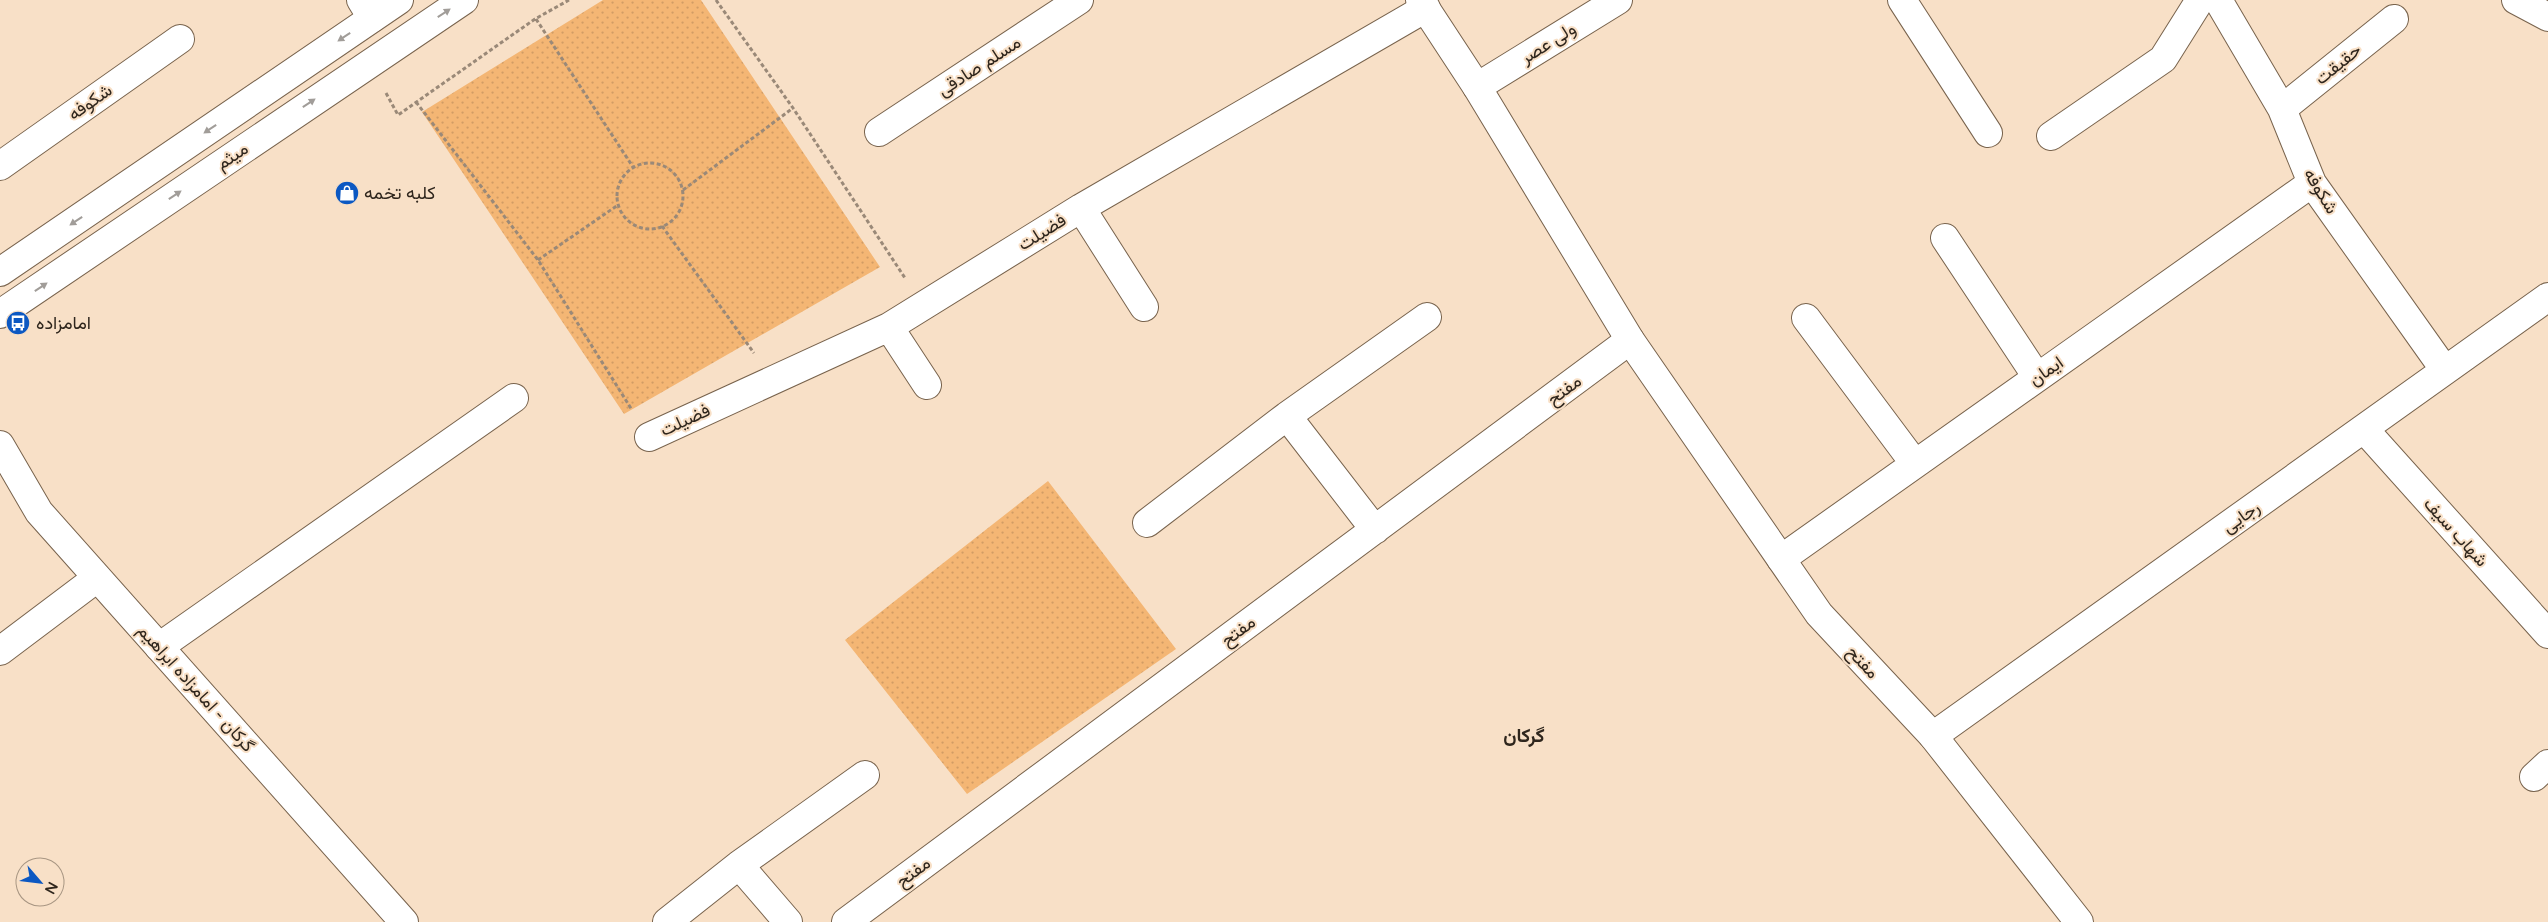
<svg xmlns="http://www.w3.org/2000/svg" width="2548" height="922" font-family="'Varela Round',Vazirmatn,sans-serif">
<defs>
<pattern id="park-dots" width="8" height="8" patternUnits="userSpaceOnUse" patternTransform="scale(1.25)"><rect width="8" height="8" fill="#f4b674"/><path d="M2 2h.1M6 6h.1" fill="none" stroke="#d29c64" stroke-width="1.8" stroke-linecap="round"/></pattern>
</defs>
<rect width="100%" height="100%" fill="#f8e0c7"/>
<path fill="url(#park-dots)" d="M603 0H701L880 267 624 414 422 112Z
M1048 481 1176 649 967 794 845 640Z"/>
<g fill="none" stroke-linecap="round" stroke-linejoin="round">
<g stroke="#78634d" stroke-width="30">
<path id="minor" d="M361 0 372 18
M1902 0 1988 133
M2218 0 2282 109 2312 183 2444 369
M2516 0 2548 17
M1477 87 1618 0
M2282 109 2394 19
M879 132 1079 0
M2051 136 2163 59 2200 0
M0 166 180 39
M1081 208 1144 307
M1945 238 2037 377
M1806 318 1915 464
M889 327 927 385
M1287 416 1375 530
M2364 429 2548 634
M649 437 889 327 1081 208 1426 8
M1147 523 1287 416 1427 317
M1781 559 2312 183
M159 647 514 398
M0 651 97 578
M1933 736 2548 297
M2534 777 2548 764
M739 865 788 922
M667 922 739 865 865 775
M846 922 1630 340"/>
</g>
<g stroke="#78634d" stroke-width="30">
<path id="tertiary" d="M1420 0 1477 87 1630 340 1819 614 1933 736 2079 922
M0 445 39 512 404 922"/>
</g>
<g stroke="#78634d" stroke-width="30">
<path id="secondary" d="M0 272 399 0
M0 314 464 0"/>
</g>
<path stroke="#9a8978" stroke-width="3" stroke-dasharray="4 2.5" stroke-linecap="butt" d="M716 0 793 108 905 278
M536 19 633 167
M386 93 398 115 535 19 569 0
M416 102 538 260 632 410
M617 196a33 33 0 1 1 66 0a33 33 0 1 1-66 0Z
M683 190 793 108
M662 226 754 353
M538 260 618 205"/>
<use href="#minor" stroke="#fff" stroke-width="28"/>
<use href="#tertiary" stroke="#fff" stroke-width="28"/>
<use href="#secondary" stroke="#fff" stroke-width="28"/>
</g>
<defs><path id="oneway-solid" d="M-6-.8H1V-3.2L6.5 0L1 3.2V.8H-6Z" transform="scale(1.25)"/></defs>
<g fill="#a19d99">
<use href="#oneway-solid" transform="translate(444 13) rotate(-33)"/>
<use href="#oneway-solid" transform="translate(344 37) rotate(146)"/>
<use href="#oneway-solid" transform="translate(309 103) rotate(-34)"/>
<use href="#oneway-solid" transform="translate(210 129) rotate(146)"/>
<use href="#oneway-solid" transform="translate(175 195) rotate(-34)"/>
<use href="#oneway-solid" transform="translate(76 221) rotate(146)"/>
<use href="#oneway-solid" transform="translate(41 287) rotate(-34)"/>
</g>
<defs>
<g id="shop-disc" transform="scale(1.25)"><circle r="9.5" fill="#0c58c2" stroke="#f8e0c7"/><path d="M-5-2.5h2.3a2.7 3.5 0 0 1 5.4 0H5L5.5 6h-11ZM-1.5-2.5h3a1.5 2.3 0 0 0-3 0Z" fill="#fff"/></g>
<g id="bus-disc" transform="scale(1.25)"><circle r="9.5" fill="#0c58c2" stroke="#f8e0c7"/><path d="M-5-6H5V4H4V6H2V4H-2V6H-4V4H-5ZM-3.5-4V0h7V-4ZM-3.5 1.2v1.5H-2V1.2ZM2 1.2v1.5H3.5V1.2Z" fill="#fff"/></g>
</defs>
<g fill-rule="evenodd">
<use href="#shop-disc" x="347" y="193"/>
<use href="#bus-disc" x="18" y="323"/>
</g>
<g text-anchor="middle" stroke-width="4" stroke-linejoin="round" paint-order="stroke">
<g font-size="18" fill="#2f261d" stroke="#f8e0c7">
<text transform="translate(1548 43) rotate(-32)" y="6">ولی عصر</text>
<text transform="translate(2338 64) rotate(-39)" y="6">حقیقت</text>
<text transform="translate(979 66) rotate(-33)" y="6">مسلم صادقی</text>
<text transform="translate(90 102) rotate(-35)" y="6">شکوفه</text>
<text transform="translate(232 156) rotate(-34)" y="6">میثم</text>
<text transform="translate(2321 191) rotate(59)" y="6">شکوفه</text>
<text transform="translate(1042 232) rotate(-32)" y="6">فضیلت</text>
<text transform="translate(2046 371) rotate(-35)" y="6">ایمان</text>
<text transform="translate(1564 390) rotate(-37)" y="6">مفتح</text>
<text transform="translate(685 420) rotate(-25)" y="6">فضیلت</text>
<text transform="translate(2241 517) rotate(-35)" y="6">رجایی</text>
<text transform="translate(2456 532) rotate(48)" y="6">شهاب سیف</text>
<text transform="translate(1238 631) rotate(-37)" y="6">مفتح</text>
<text transform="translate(1863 662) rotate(47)" y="6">مفتح</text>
<text transform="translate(196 688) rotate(48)" y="6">گرکان - امامزاده ابراهیم</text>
<text transform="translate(913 872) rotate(-37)" y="6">مفتح</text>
</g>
<g font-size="18" fill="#2f261d" stroke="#f8e0c7" text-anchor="start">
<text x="364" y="199">کلبه تخمه</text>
<text x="36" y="329">امامزاده</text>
</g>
<g font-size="19" font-weight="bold" fill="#2f261d" stroke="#f8e0c7">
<text x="1524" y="742">گرکان</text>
</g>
</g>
<g transform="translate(40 882) rotate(118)"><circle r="24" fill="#f8e0c7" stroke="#a89683"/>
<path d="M0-4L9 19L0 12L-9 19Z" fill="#0c58c2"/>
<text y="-8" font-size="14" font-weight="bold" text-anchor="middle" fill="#2f261d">N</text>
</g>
</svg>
